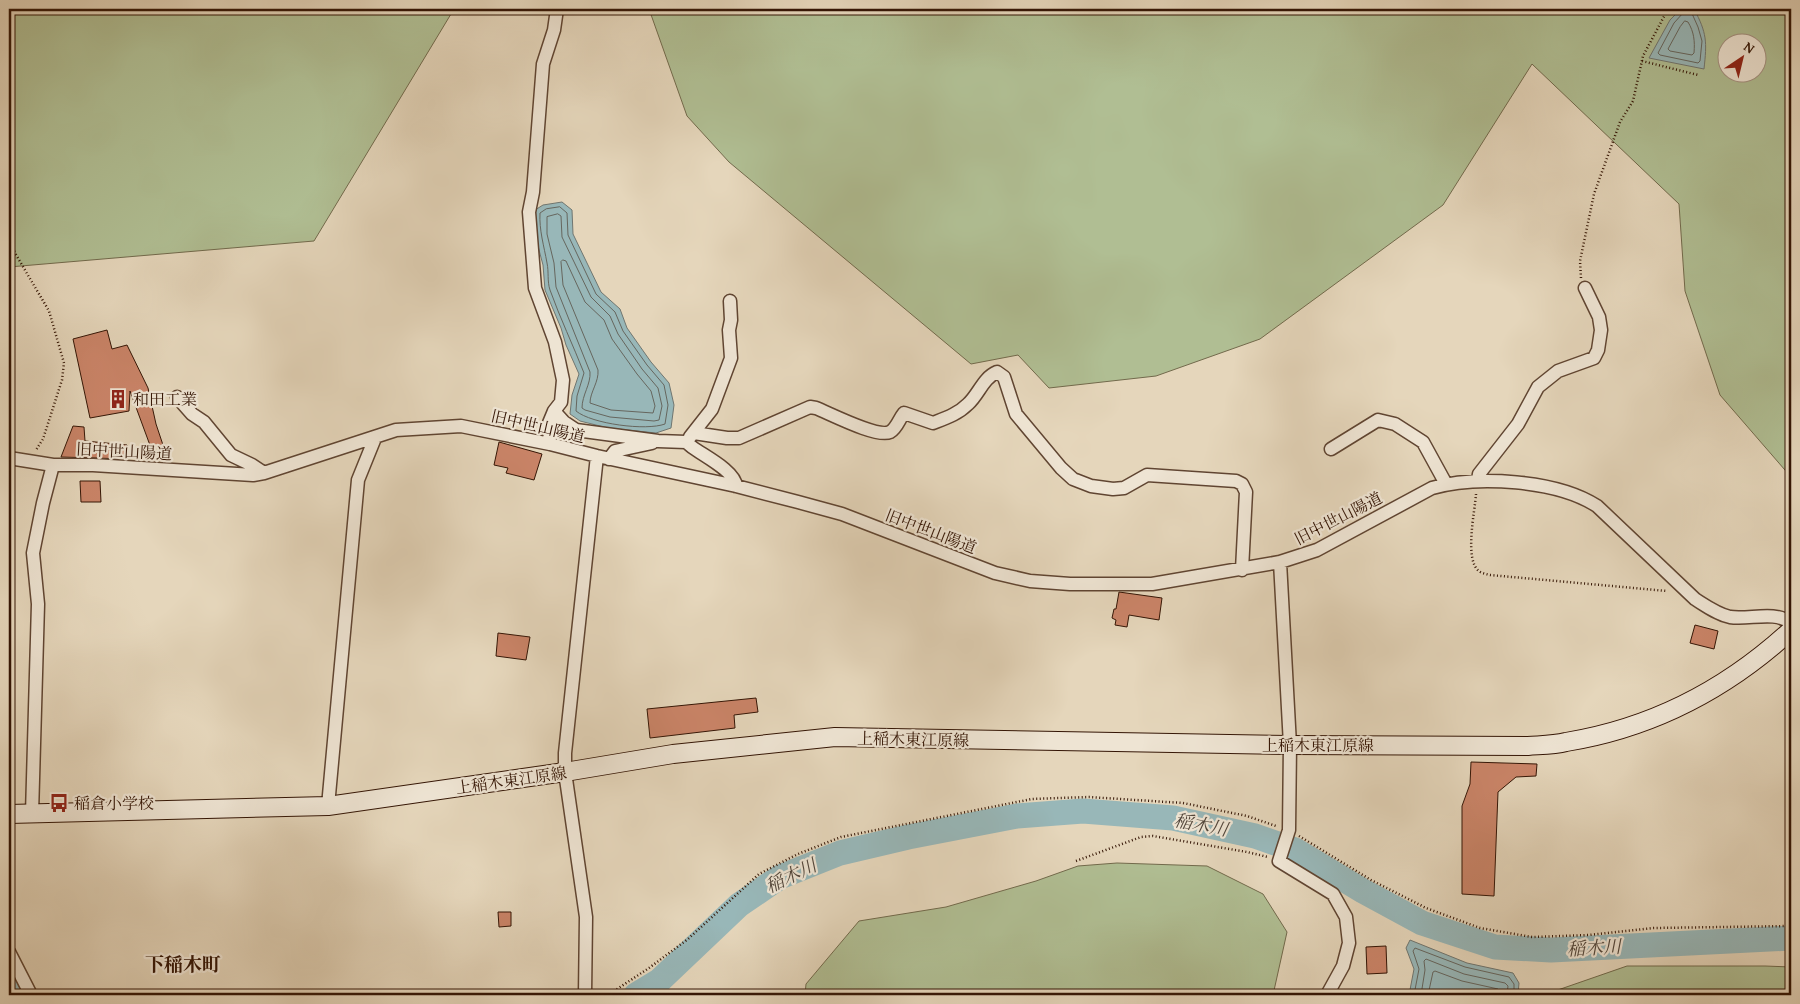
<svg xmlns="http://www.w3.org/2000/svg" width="1800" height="1004" font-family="'Gentium Book Plus','Noto Serif JP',serif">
<rect width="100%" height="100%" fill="#e5d6bb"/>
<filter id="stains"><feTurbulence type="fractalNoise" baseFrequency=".004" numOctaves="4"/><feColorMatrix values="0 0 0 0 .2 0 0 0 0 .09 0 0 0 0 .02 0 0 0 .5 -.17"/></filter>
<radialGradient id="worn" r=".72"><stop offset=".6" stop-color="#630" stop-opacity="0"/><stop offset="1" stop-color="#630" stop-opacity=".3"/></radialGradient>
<path fill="#b0be93" stroke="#726a4c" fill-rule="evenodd" d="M9 9H454L314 241 9 267Z
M649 9H1791V477L1720 395 1685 291 1679 204 1532 64 1443 205 1260 339 1156 376 1049 388 1018 355 971 364 729 162 687 116ZM1728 42H1758V72H1728Z
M1117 863 1207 866 1263 894 1287 932 1273 995H805L806 984 859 921 946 907 1036 881 1078 866Z
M1627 966H1765L1791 967V995H1550L1552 992Z"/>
<path fill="#98b7b8" stroke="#707670" d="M1681 9H1694C1707 33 1707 42 1704 69L1649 58 1670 20Z
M562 202 572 210 573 234 601 292 620 309 627 328 651 362 669 383 674 405 671 428 656 433 608 428 580 421 570 414 572 395 579 374 566 345 561 328 545 290 543 265 535 235V210L543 205Z
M1410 940 1467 963 1513 973 1519 983 1518 995H1409L1414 969 1406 948Z"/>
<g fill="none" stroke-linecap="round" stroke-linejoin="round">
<path stroke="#66665e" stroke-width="1" d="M1684 9 1683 13 1674 23 1658 53 1660 55 1698 63 1700 61 1702 41 1698 27 1690 9
M1685 21 1688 22C1694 32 1695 41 1694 53L1692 55 1670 51 1668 49 1680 27Z
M560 207 567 213 568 235 596 294 615 312 623 331 647 365 664 385 668 405 665 424C646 431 592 424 576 411L577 396 584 373C573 345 560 318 550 290 547 281 549 272 547 263 544 246 539 230 540 213L546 209Z
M558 214 561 216 562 237 591 297 610 316 618 334 642 369 658 388 662 406 659 420 654 421 610 417 585 410 582 408C582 395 591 384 590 372L556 287 554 263 547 234V217Z
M563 260 566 261 585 302 604 320 612 339 637 374 651 391 655 406 653 413 611 410 590 403C590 392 599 382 598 370L563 285 561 262Z
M1414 995 1419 969 1413 951 1415 948 1465 967 1509 977 1514 984V995
M1421 995 1425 970 1424 961 1426 959 1464 974 1505 983 1508 986 1507 995
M1428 995 1433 972 1435 971 1462 981 1498 989 1500 995"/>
<path stroke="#98b7b8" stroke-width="25" d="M9 986 13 995
M636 995 659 981 739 905 780 877 840 853 908 837 1017 816 1083 811 1173 818 1255 836 1295 850 1363 891 1422 923 1495 947 1551 950 1791 938"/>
</g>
<path fill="#ca8468" stroke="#341505" d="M107 330 112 349 127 345 148 388 156 424 163 445 151 448 130 391 129 411 90 418 73 339Z
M73 426 84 427 85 441 127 445V459L61 457Z
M499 442 542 454 534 480 506 473 508 468 494 465Z
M80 481H100L101 502H81Z
M1119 592 1162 598 1159 620 1129 615 1127 627 1115 625 1116 620 1112 618 1114 609H1116Z
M1695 625 1718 631 1714 649 1690 643Z
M498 633 530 637 526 660 496 656Z
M756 698 758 712 734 715 735 728 650 738 647 709Z
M1471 762 1537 764 1536 776 1516 777 1498 792 1494 896 1462 894V806L1470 784Z
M498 912H511V926L499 927Z
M1386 946 1387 973 1367 974 1366 947Z"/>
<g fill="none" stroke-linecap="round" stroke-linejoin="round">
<g stroke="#604532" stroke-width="15">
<path id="street" d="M177 397 192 414 204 422 231 455 252 465 264 473
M554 411 564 422 576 430 658 441 686 442 692 447C704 456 735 471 736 486
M694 433 727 438H739L810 407 816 408C831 414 877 438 890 432 897 428 899 419 904 413L933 423C946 418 958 414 968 404 979 394 983 378 997 372L1004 377 1016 414 1061 468 1073 479 1091 486 1113 489 1124 488 1147 475 1236 481 1242 484 1246 492 1242 570
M690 437 712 409 731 358 729 330 731 320 730 301
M550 444 549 423 554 411 561 402 563 380 555 342 535 288 529 212 533 192 543 64 554 30 557 9
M1331 449 1378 420 1395 424 1423 442 1446 484
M9 458 53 465H93L253 475 264 473 396 430 461 426 550 444 597 456 736 486 798 502 842 514 995 573 1030 581 1070 584H1152L1280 562 1317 550 1432 488C1477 475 1557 480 1597 506L1695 599C1706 606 1717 614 1730 617 1750 620 1774 610 1791 623
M609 459 615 451 652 443
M1478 480 1479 474 1518 424 1538 387 1558 371 1594 358 1598 350 1601 330 1599 317 1585 288
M1280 562 1290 745 1289 830 1279 861 1333 894 1346 917 1349 943 1343 966 1327 995
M328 806 358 480 375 438
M32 814 38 604 33 553 43 503 53 465
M9 952 31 995
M585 995 586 917 565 772V753L597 456"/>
</g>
<g stroke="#341505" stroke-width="20">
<path id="secondary" d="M9 814 328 806 565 772 673 754 835 737 1290 745 1528 746C1541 745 1554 745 1566 742 1652 728 1727 689 1791 630"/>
</g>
<path stroke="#341505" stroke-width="2.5" stroke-dasharray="1 2.5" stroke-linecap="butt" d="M1642 61 1698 75
M9 238 15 253 49 311 64 363 62 380 43 439 36 450
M1581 278 1580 261 1594 194 1620 122 1633 101 1643 56 1668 9
M1476 494C1475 511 1464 560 1479 571 1481 573 1486 574 1490 575L1667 591
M1299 836 1371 880 1426 908 1480 928 1532 937 1589 935 1654 928 1791 926
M1076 861 1141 837 1153 836 1247 852 1268 857
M608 995 649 968 688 939 759 874 798 854 841 837 1032 799 1089 797 1183 803 1247 816 1276 826"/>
<use href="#street" stroke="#eee4d3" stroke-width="12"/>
<use href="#secondary" stroke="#eee4d3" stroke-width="18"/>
</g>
<defs>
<g id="building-bare" transform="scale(1.5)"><path d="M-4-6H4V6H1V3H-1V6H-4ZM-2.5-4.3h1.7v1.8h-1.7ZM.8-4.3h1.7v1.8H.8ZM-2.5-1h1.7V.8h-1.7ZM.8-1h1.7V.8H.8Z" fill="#8f2418" stroke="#eee4d3" stroke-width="2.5" paint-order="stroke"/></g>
<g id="bus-bare" transform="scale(1.5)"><path d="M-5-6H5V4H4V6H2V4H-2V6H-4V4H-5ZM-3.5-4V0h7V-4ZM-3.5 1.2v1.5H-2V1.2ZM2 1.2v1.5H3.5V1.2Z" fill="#8f2418" stroke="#eee4d3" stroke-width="2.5" paint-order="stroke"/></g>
</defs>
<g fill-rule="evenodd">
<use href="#building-bare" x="118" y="399"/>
<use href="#bus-bare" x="59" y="803"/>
</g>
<g text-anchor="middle" stroke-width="4.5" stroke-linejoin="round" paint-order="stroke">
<g font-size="16" fill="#341505" stroke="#eee4d3" text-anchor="start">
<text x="133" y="405">和田工業</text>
<text x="74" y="809">稲倉小学校</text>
</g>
<g font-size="16" fill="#341505" stroke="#eee4d3">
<text transform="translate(538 426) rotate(13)" y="6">旧中世山陽道</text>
<text transform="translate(124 451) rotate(3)" y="6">旧中世山陽道</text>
<text transform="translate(1338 518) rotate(-27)" y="6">旧中世山陽道</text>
<text transform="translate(931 531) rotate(21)" y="6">旧中世山陽道</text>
<text transform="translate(913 739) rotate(1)" y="6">上稲木東江原線</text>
<text x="1318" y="751">上稲木東江原線</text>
<text transform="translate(511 780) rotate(-8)" y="6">上稲木東江原線</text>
</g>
<g font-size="18" font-style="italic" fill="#52463b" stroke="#eee4d3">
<text transform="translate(1201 825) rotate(11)" y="6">稲木川</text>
<text transform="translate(791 876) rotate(-26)" y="6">稲木川</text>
<text transform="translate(1594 948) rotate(-3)" y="6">稲木川</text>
</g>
<g font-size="19" font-weight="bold" fill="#341505" stroke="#eee4d3">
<text x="183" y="971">下稲木町</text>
</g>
</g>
<rect width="1800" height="1004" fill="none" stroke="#e5d6bb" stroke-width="30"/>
<rect x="10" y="10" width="1780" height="984" fill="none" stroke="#341505" stroke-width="2.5"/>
<rect x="15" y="15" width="1770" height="974" fill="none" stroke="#341505"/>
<g transform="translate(1742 58) rotate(35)"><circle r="24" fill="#eee4d3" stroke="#a49181"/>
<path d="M0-4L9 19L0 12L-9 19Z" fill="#8f2418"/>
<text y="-8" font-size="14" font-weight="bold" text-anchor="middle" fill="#341505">N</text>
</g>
<rect width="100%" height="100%" filter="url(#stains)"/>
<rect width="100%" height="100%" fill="url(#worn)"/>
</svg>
